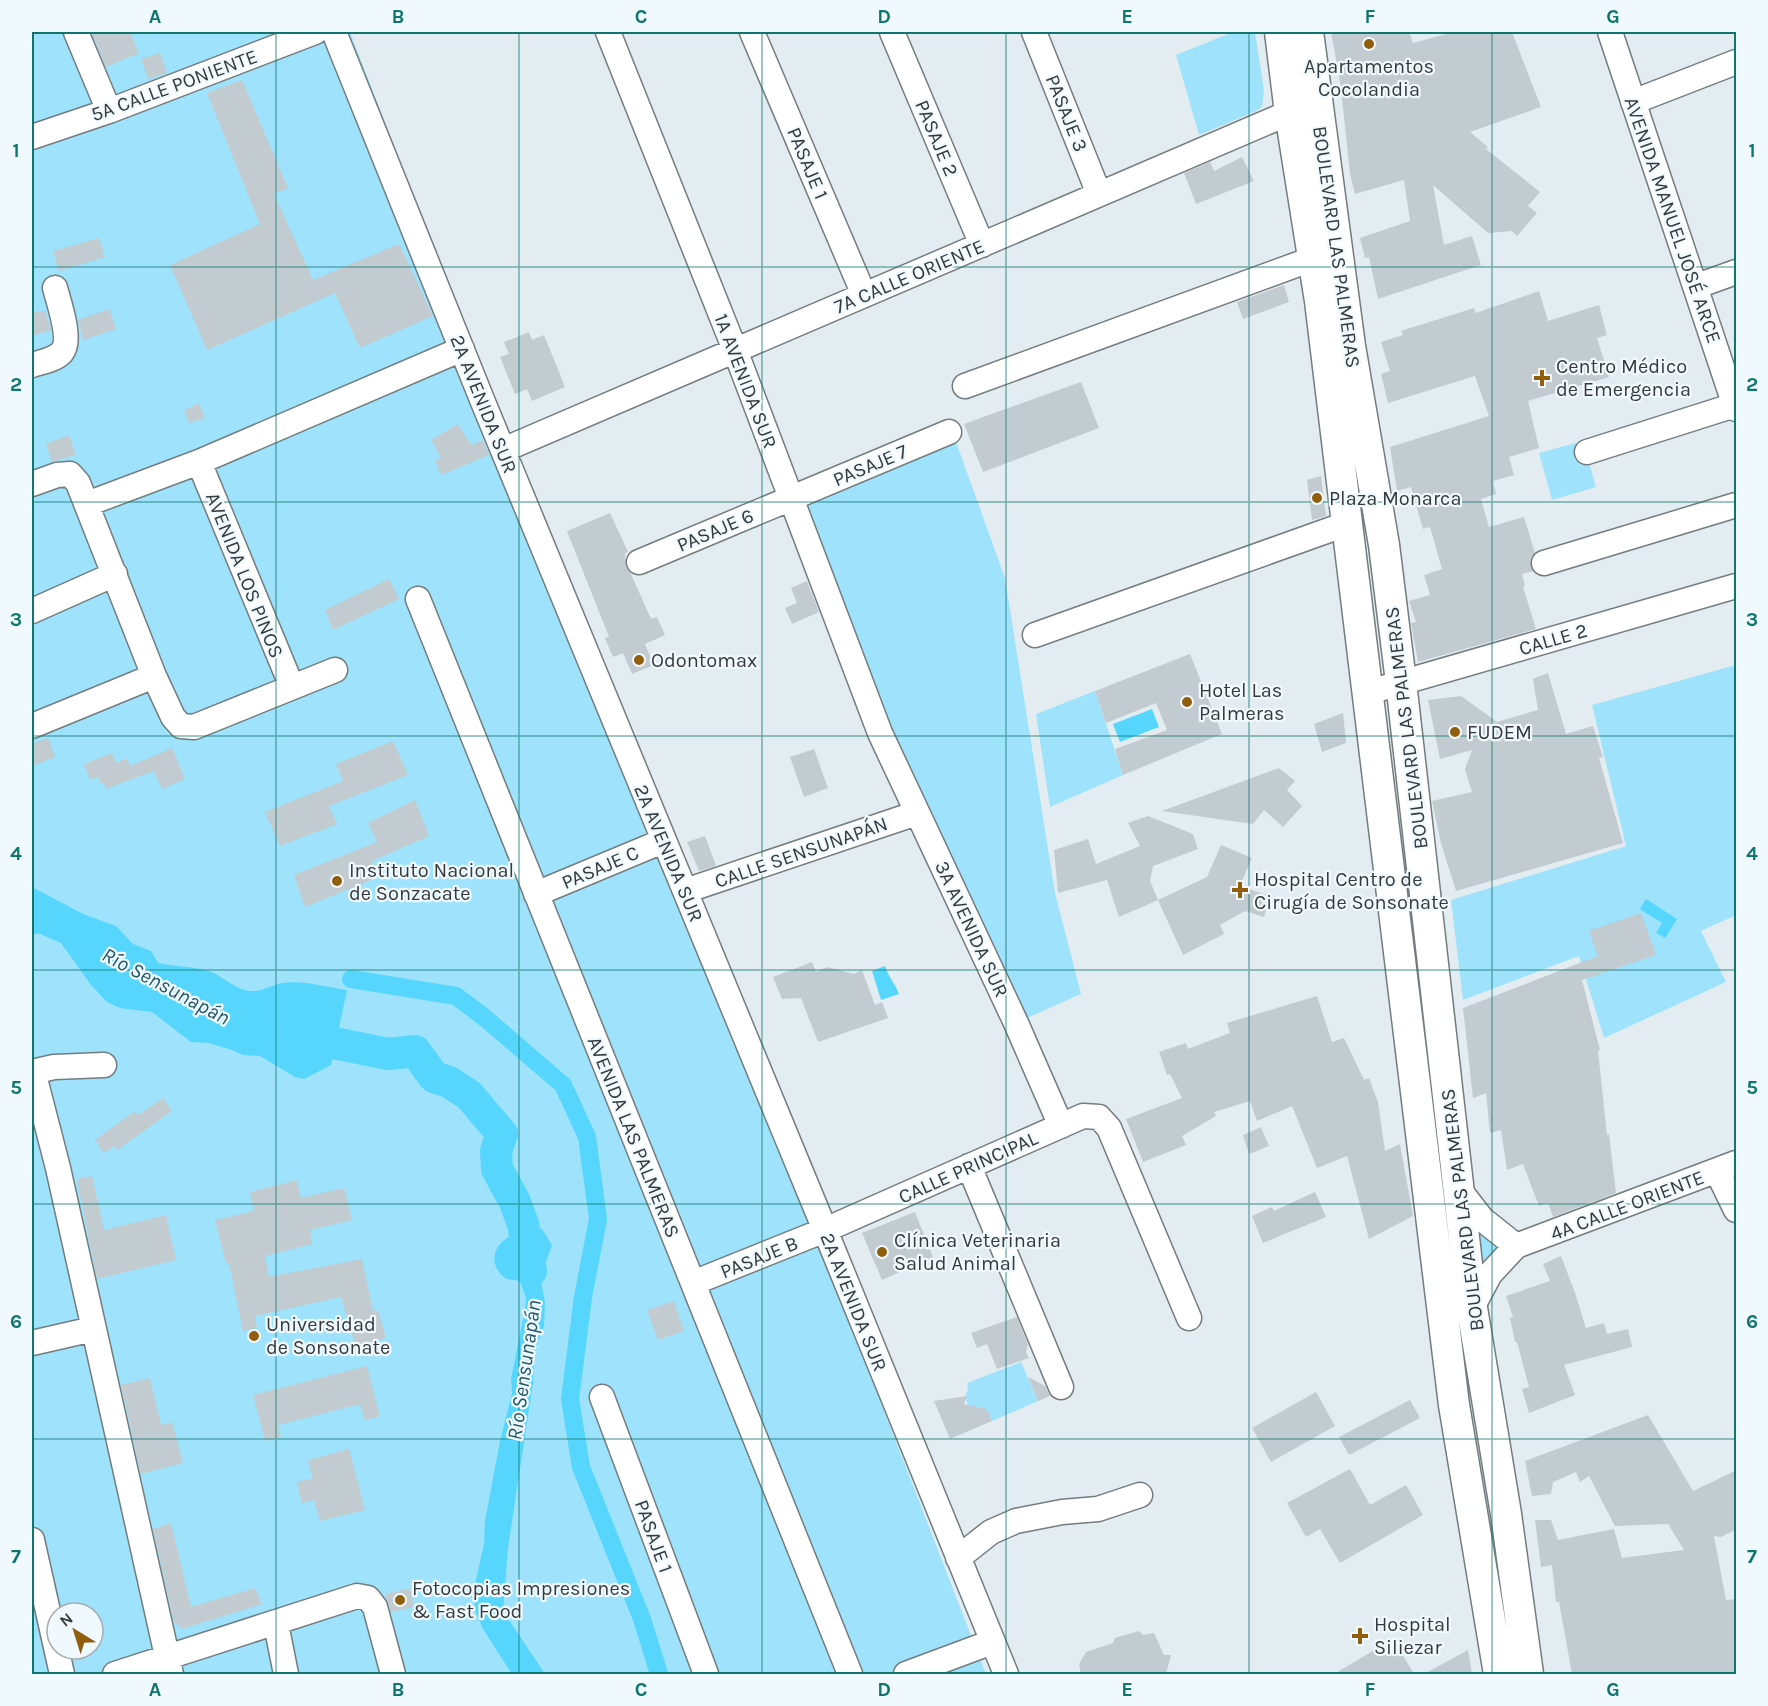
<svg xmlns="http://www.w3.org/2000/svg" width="1768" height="1706" font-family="Karla,sans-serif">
<rect width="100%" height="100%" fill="#e3edf1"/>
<path fill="#9ee3fb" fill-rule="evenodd" d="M32 32H350L986 1674H32ZM57 1613H93V1649H57Z
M1233 32H1255L1264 90 1262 107 1254 112 1199 135 1176 55Z
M1583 441 1596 487 1552 500 1539 453Z
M956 442 1005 578 1055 893 1081 994 1016 1023 880 733 804 507Z
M1736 665V915L1701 931 1726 982 1604 1038 1579 956 1463 1000 1451 900 1626 846 1592 705Z
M1095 691 1123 775 1050 807 1036 714Z
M1471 1222 1502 1243 1481 1274Z
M1021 1362 1038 1401 992 1421 987 1409 978 1412 968 1405 965 1397 968 1390 967 1383Z"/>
<path fill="#57d6fd" d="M1152 709 1159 727 1120 742 1113 724Z
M32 887 83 914 116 926 133 944 151 951 158 963C175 967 193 966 209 971 223 976 235 990 251 991 262 992 271 985 282 983 304 980 325 987 347 990L331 1065 304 1079 295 1077 260 1056 243 1055 232 1050 208 1043 191 1042 152 1012 120 1008 107 1002 91 985 61 943 40 934H32Z
M1646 899 1677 919 1665 938 1656 933 1662 923 1640 909Z
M885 966C889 978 895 983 899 994L881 1000 872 971Z
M535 1227 542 1229 552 1245 547 1259 539 1272 545 1302 544 1326 534 1352 533 1383 508 1548 503 1611 545 1674H512L483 1629 476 1613 473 1593 484 1544 485 1521 500 1441 512 1393 511 1379 525 1309 526 1298 520 1281C516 1280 511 1280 507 1279 502 1277 497 1270 495 1264 490 1241 518 1231 535 1227Z"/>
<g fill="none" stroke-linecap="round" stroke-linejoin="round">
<path stroke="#57d6fd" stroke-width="18" d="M351 979 456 996 485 1018 563 1085 587 1137 598 1219 583 1297 570 1399 581 1467 642 1619 659 1674"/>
<path stroke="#57d6fd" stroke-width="32" d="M294 1035 388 1054 415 1051 434 1077 449 1082 469 1095 502 1134 496 1151 497 1169 515 1202 523 1224 531 1271"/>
</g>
<path fill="#c2cbcf" d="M91 32H130L139 53 106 67Z
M1331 32H1409L1413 43 1454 32H1512L1541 107 1470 132 1488 147 1486 149 1540 192 1528 206 1537 213 1517 236 1512 231 1488 233 1433 185 1444 245 1472 236 1481 265 1378 299 1369 257 1365 258 1360 238 1410 221 1404 180 1355 194 1350 174 1341 88Z
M160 53 167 73 148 79 141 59Z
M242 80 288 188 274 194 313 280 399 244 433 316 360 348 335 293 207 350 170 265 260 224 207 93Z
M1242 157 1254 181 1196 204 1184 173 1210 162 1214 171Z
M99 238 105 257 59 271 53 251Z
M1284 285 1289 302 1243 319 1237 302Z
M1539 291 1548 321 1599 305 1607 335 1597 338 1609 377 1528 401 1539 448 1509 457 1514 475 1493 481 1496 494 1481 499 1489 527 1524 517 1535 553 1530 560 1533 571 1522 574 1525 586 1523 587 1536 629 1418 662 1411 623 1416 622 1409 601 1430 595 1424 575 1442 569 1430 527 1423 529 1411 487 1397 491 1390 447 1489 416 1475 376 1388 403 1381 374 1390 371 1381 342 1403 335 1401 331 1474 308 1476 313Z
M109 309 116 329 83 340 78 320Z
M39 311H45L51 330 32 336V313Z
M529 332 532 340 544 335 565 387 532 401 527 389 515 394 500 357 509 354 504 342Z
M1081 382 1099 428 983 472 964 424Z
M199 403 205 418 189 423 184 410Z
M458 424 471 445 483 440 489 455 441 475 435 460 441 458 431 440Z
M69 435 76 455 52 462 46 444Z
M1321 476 1326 516 1312 520 1307 480Z
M610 513 628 552 625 553 626 568 631 574 651 619 657 617 665 635 645 644 654 665 632 674 623 653 613 657 605 638 609 637 567 531Z
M389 579 399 599 333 630 325 610Z
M807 581 819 612 792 624 785 608 797 603 791 588Z
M1190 654 1222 734 1123 775 1115 749 1167 730 1156 703 1106 723 1095 691Z
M1548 673 1566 734 1593 726 1603 757 1599 758 1623 843 1456 891 1441 843 1432 801 1472 792 1465 769 1472 750 1440 759 1428 700 1461 696 1497 722 1538 710 1533 679Z
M1343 713 1346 743 1322 752 1314 724Z
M48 738 55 757 32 766V744Z
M393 741 408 775 329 806 337 824 280 846 265 812 343 781 336 764Z
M172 748 185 779 162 789 154 771 106 789 104 783 101 784 98 777 90 780 84 764 112 753 116 763 127 758 130 766Z
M814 749 828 788 804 797 790 757Z
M1279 768 1295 781 1287 790 1302 806 1283 827 1264 810 1253 824 1162 811Z
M415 800 429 836 372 861 379 877 305 907 294 875 377 842 368 823Z
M1148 816 1193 834 1198 849 1153 866 1150 881 1158 900 1119 917 1107 880 1058 893 1054 850 1088 839 1096 864 1140 846 1128 823Z
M705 836 716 866 699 871 687 842Z
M1221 845 1252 858 1240 886 1270 896 1264 917 1245 911 1220 925 1224 934 1183 955 1158 900 1207 877Z
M1641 913 1656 955 1582 980 1600 1050 1598 1051 1607 1135 1609 1134 1616 1193 1553 1217 1548 1203 1539 1206 1523 1164 1507 1170 1501 1130 1490 1133 1486 1093 1473 1098 1463 1008 1598 956 1589 931Z
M812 962 816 972 827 967 854 974 862 970 875 1005 882 1002 888 1018 818 1042 801 998 782 999 773 977Z
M1317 996 1332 1042 1344 1038 1364 1080 1369 1078 1378 1102 1385 1151 1400 1144 1413 1216 1369 1239 1347 1156 1317 1168 1292 1106 1257 1121 1250 1101 1214 1112 1216 1116 1182 1136 1186 1145 1143 1162 1126 1119 1182 1098 1170 1074 1167 1075 1159 1052 1186 1043 1188 1049 1230 1033 1227 1023Z
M163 1098 172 1111 117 1150 115 1146 104 1153 95 1140 135 1111 138 1115Z
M1261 1127 1269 1146 1249 1154 1243 1135Z
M92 1176 104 1230 166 1215 176 1260 97 1279 77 1179Z
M297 1180 301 1198 344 1188 352 1220 310 1230 312 1244 265 1256 269 1277 362 1259 373 1311 378 1310 386 1338 356 1347 341 1297 255 1316 257 1328 243 1331 229 1263H226L215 1220 254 1211 250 1192Z
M1315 1192 1326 1217 1263 1243 1252 1216 1272 1207 1274 1211Z
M915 1212 933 1257 882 1280 862 1233Z
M1561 1256 1575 1293 1586 1328 1604 1323 1607 1334 1628 1329 1632 1347 1564 1365 1575 1395 1529 1413 1522 1389 1529 1387 1517 1342H1515L1510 1318 1513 1317 1506 1296 1550 1281 1543 1264Z
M674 1301 684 1331 658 1340 647 1310Z
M1017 1317 1028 1345 1026 1352 1029 1358 997 1369 987 1344 977 1348 971 1333Z
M367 1366 380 1416 365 1420 360 1404 278 1425 281 1437 265 1441 253 1395Z
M1028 1377 1045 1386 1050 1396 1038 1401Z
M150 1378 161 1425 172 1422 183 1463 141 1474 121 1385Z
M1316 1392 1335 1426 1271 1462 1252 1428Z
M967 1396 964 1404 987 1409 992 1421 950 1439 934 1401Z
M1410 1400 1420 1418 1349 1455 1339 1437Z
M1648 1415 1693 1491 1737 1470V1529L1721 1537 1714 1536 1726 1600 1737 1599V1674H1572L1559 1602H1556L1552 1565 1541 1567 1535 1520H1551L1558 1540 1614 1529 1622 1558 1684 1550 1668 1524 1615 1526 1589 1476 1580 1482 1576 1472 1553 1482 1551 1494 1532 1496 1525 1461Z
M349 1449 365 1510 320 1521 314 1500 302 1503 297 1482 313 1478 308 1460Z
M1350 1469 1370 1505 1406 1485 1423 1515 1340 1563 1320 1529 1306 1537 1287 1503Z
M171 1523 191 1607 255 1588 262 1604 182 1629 174 1622 153 1529Z
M410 1588 414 1607 391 1612 385 1594Z
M1139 1631 1143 1635 1154 1633 1164 1655H1171L1166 1674H1081L1079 1664 1086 1652 1113 1643 1115 1638Z
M1393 1639 1414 1674H1334Z
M1468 1650 1472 1674H1424Z"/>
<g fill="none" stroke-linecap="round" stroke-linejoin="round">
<g stroke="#737c7f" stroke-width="27">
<path id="minor" d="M76 32 109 111
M334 32 483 402 825 1230 1006 1674
M608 32 735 350 880 733 1016 1023 1061 1126
M752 32 864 295
M892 32 982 245
M1034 32 1099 194
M1610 32 1736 409
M1633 102 1736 62
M32 137 109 111 315 32
M1697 286 1736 272
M32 365C41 362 55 360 62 352 72 340 59 303 55 288
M965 386 1312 259
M503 450 1277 118 1307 108
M1587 452 1735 405
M199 462 292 687
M32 484 57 475 70 474 78 483 154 676 173 717 181 726 194 727 335 670
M87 504 199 462 462 349
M639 562 949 432
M1544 563 1736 505
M418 599 850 1674
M32 611 115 574
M1035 635 1346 524
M1369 692 1736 586
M32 726 154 676
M685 891 917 813
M536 894 663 841
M33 1071 58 1168 171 1674
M32 1072 54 1067 104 1065
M969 1166 1061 1387
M1717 1171 1736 1210
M1458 1188 1482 1219 1516 1246
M693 1283 825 1230 1083 1116 1099 1117 1109 1128 1189 1318
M1472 1308 1490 1274 1516 1246 1736 1163
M32 1343 93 1329
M602 1397 706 1674
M32 1540 62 1674
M958 1558 991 1532 1016 1521 1062 1512 1098 1509 1140 1495
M276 1624 286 1674
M115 1674 357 1596 368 1598 375 1607 393 1674
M906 1674 992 1642"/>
</g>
<g stroke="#737c7f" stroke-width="33">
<path id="major" d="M1280 32 1290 113 1320 301 1454 1405 1499 1674
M1308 32 1350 346 1384 545 1401 682 1472 1308 1506 1514 1528 1674"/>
</g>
<use href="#minor" stroke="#fff" stroke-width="24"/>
<use href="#major" stroke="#fff" stroke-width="30"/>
</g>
<path fill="none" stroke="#0f766e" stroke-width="1.5" stroke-opacity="0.55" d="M276 32V1674M519 32V1674M762 32V1674M1006 32V1674M1249 32V1674M1492 32V1674M32 267H1736M32 502H1736M32 736H1736M32 970H1736M32 1204H1736M32 1439H1736"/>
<g fill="#915e0e" stroke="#f0fafe" stroke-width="2">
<circle cx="1369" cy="44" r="6"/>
<path d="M1539 369h6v6h6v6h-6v6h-6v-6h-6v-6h6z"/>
<circle cx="1317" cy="498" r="6"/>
<circle cx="639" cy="660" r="6"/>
<circle cx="1187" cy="702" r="6"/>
<circle cx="1455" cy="732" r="6"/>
<circle cx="337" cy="881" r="6"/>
<path d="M1237 881h6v6h6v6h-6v6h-6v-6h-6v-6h6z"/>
<circle cx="882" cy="1252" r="6"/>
<circle cx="254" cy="1336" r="6"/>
<circle cx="400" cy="1600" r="6"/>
<path d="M1357 1627h6v6h6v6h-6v6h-6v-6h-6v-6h6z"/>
</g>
<g text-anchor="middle" stroke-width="4.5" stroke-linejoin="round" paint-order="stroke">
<g font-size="20" fill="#363a3b" stroke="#f0fafe" text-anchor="start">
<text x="1369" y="73" text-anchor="middle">Apartamentos<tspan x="1369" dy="23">Cocolandia</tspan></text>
<text x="1556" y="373">Centro Médico<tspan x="1556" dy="23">de Emergencia</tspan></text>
<text x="1329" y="505">Plaza Monarca</text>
<text x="651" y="667">Odontomax</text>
<text x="1199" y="697">Hotel Las<tspan x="1199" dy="23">Palmeras</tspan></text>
<text x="1467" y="739">FUDEM</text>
<text x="349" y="877">Instituto Nacional<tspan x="349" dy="23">de Sonzacate</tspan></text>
<text x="1254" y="886">Hospital Centro de<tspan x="1254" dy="23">Cirugía de Sonsonate</tspan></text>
<text x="894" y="1247">Clínica Veterinaria<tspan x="894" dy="23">Salud Animal</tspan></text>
<text x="266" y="1331">Universidad<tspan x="266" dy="23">de Sonsonate</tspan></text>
<text x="412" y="1595">Fotocopias Impresiones<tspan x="412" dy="23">&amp; Fast Food</tspan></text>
<text x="1374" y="1631">Hospital<tspan x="1374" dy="23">Siliezar</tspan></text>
</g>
<g font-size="20" fill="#363a3b" stroke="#f0fafe">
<text transform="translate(174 85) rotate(-20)" y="7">5A CALLE PONIENTE</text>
<text transform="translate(1067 113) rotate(68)" y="7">PASAJE 3</text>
<text transform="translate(937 138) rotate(67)" y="7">PASAJE 2</text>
<text transform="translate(808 163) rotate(67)" y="7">PASAJE 1</text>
<text transform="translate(1673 220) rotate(71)" y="7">AVENIDA MANUEL JOSÉ ARCE</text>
<text transform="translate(1337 247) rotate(82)" y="7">BOULEVARD LAS PALMERAS</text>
<text transform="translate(909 276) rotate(-23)" y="7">7A CALLE ORIENTE</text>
<text transform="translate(746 381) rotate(69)" y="7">1A AVENIDA SUR</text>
<text transform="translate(484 404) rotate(68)" y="7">2A AVENIDA SUR</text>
<text transform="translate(870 465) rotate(-23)" y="7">PASAJE 7</text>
<text transform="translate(715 530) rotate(-23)" y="7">PASAJE 6</text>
<text transform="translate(245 575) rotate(68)" y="7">AVENIDA LOS PINOS</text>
<text transform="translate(1553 639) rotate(-16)" y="7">CALLE 2</text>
<text transform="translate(1406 728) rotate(-97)" y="7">BOULEVARD LAS PALMERAS</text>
<text transform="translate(801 852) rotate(-19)" y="7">CALLE SENSUNAPÁN</text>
<text transform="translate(669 853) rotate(67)" y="7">2A AVENIDA SUR</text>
<text transform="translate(600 867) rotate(-23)" y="7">PASAJE C</text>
<text transform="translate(972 929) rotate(65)" y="7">3A AVENIDA SUR</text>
<text transform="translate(634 1137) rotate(68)" y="7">AVENIDA LAS PALMERAS</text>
<text transform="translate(968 1167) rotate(-24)" y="7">CALLE PRINCIPAL</text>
<text transform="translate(1627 1205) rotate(-21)" y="7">4A CALLE ORIENTE</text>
<text transform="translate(1462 1210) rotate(-97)" y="7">BOULEVARD LAS PALMERAS</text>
<text transform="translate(759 1257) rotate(-22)" y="7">PASAJE B</text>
<text transform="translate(854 1302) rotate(68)" y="7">2A AVENIDA SUR</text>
<text transform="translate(654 1536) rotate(70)" y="7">PASAJE 1</text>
</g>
<g font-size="21" font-style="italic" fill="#235868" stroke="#f0fafe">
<text transform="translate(166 986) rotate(28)" y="7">Río Sensunapán</text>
<text transform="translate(524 1370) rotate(-82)" y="7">Río Sensunapán</text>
</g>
</g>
<rect width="1768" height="1706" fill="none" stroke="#f0fafe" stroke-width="66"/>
<g transform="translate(75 1631) rotate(322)"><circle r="28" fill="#f0fafe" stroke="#a6adb0" stroke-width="1.5"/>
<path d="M0-4.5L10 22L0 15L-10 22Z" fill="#915e0e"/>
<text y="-9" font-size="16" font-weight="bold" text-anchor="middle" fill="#363a3b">N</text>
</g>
<rect x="33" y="33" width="1702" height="1640" fill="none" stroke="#0f766e" stroke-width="2"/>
<g font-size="20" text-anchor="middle" font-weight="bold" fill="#0f766e">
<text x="155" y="23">A</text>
<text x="398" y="23">B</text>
<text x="641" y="23">C</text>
<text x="884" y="23">D</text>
<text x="1127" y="23">E</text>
<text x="1370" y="23">F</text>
<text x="1613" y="23">G</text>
<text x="16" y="157">1</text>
<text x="1752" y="157">1</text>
<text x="16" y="391">2</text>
<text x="1752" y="391">2</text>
<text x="16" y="626">3</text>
<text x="1752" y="626">3</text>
<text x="16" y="860">4</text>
<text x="1752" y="860">4</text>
<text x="16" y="1094">5</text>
<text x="1752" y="1094">5</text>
<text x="16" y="1328">6</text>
<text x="1752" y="1328">6</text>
<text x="16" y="1563">7</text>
<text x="1752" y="1563">7</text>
<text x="155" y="1696">A</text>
<text x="398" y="1696">B</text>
<text x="641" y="1696">C</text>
<text x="884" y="1696">D</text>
<text x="1127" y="1696">E</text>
<text x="1370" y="1696">F</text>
<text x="1613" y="1696">G</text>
</g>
</svg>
